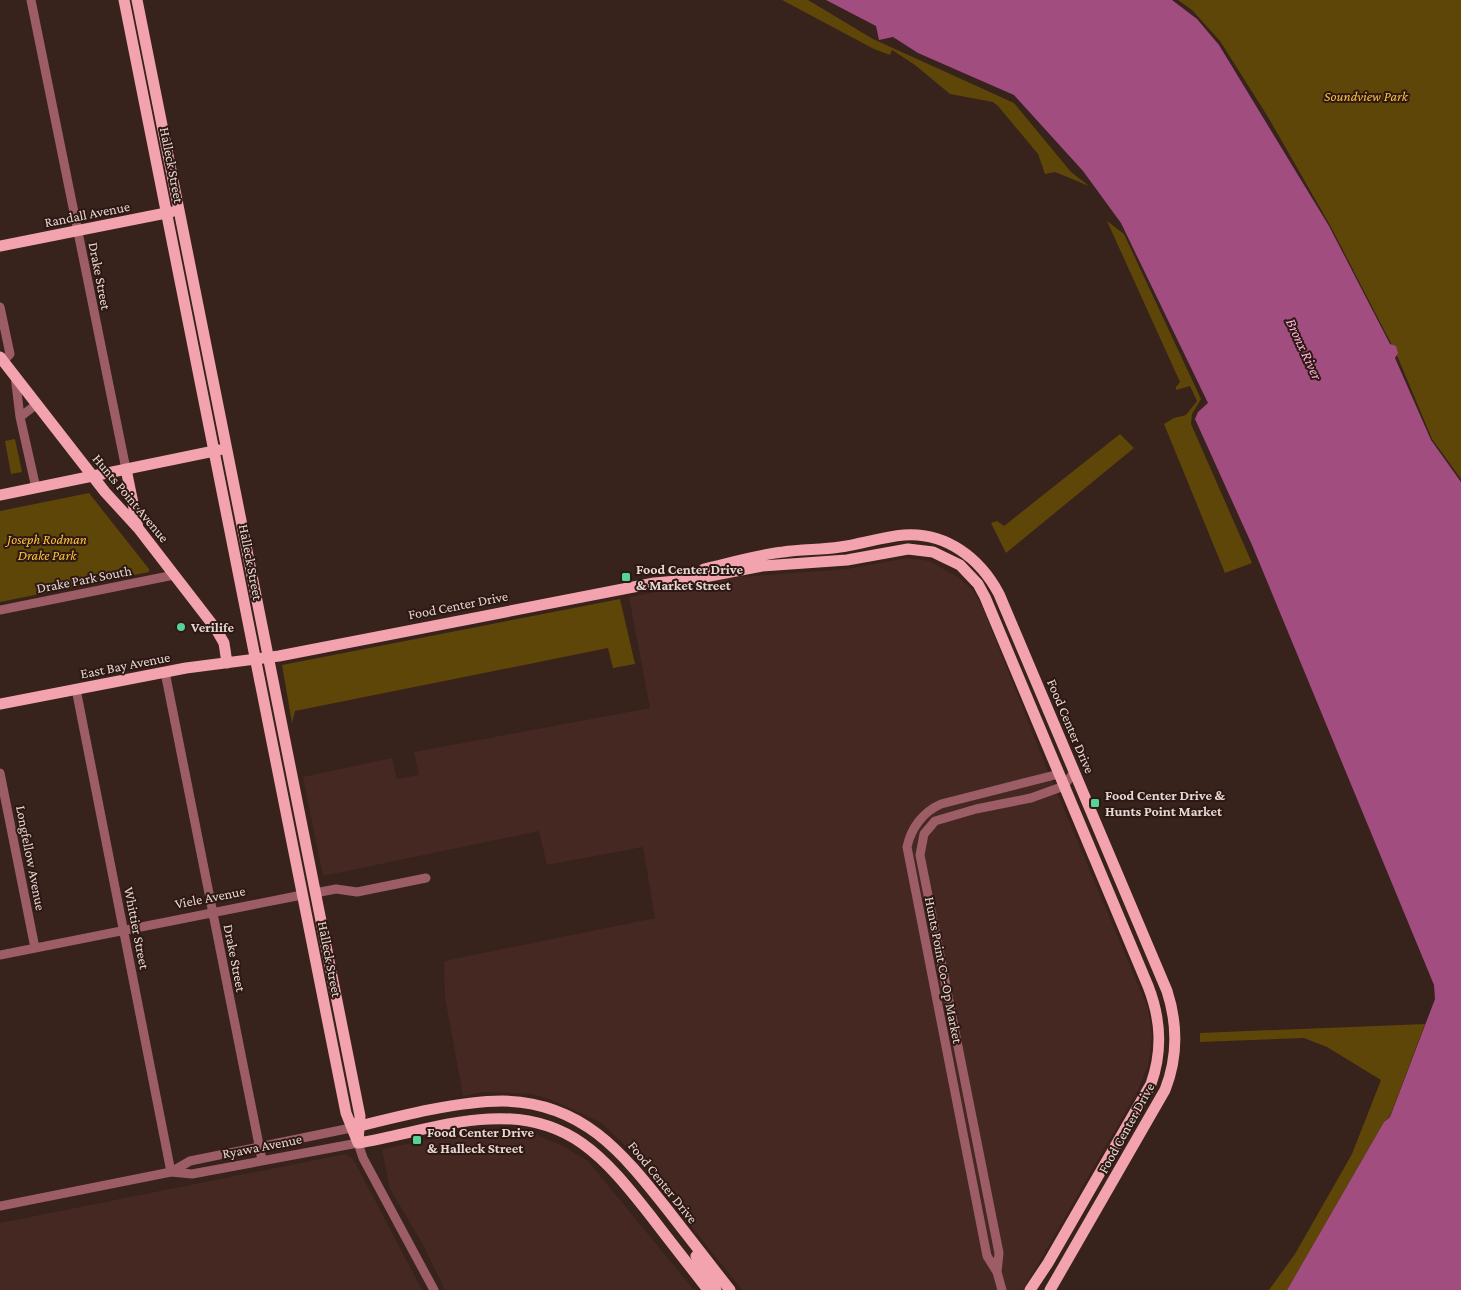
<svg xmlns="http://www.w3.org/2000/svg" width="1461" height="1290" font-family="'Crimson Pro',serif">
<rect width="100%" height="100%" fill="#37221c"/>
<path fill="#452821" d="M907 558 930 561 959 578 972 589 983 608 1047 769 1148 1008 1152 1036 1148 1066 1137 1092 1023 1290H742L633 1153 600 1122 552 1100 531 1094 484 1092 463 1096 445 997 444 961 655 918 643 847 547 865 539 831 323 876 303 777 392 758 397 779 419 775 414 752 650 708 629 597 739 577 847 569Z
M479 1130 528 1131 559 1144 588 1161 694 1290H445L422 1243 390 1189 382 1149Z
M345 1154 351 1157 356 1164 422 1290H0V1223Z"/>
<path fill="#5e4608" d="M782 0H808L873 39 1014 103 1071 172 1089 186 1055 172 1045 174 1038 154 998 106 993 102 950 94 915 65 892 50 890 55 874 49Z
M1178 0H1461V479L1432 439 1396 353 1331 227 1268 117 1220 41 1192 10Z
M1107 221 1124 234 1201 399 1192 414 1191 424 1252 563 1225 573 1164 424 1174 418 1186 415 1197 401 1190 386 1176 390V387L1180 382Z
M1120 434 1134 448 1006 553 991 523 997 521 1004 526Z
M15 439 22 472 11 474 5 441Z
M89 493 149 569V572L0 602V511Z
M620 599 635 664 613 668 608 648 295 711 292 723 282 665Z
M1425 1024 1390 1116 1384 1122 1287 1290H1269L1295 1254 1352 1154 1381 1080 1327 1047 1304 1038 1200 1042V1033Z"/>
<path fill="#a14d7f" d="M826 0H1172L1197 19 1219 45 1329 226 1390 344 1396 346 1398 353 1395 358 1431 440 1461 482V1290H1287L1384 1122 1390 1117 1435 999 1434 985 1252 545 1195 419 1198 412 1208 403 1121 223 1083 171 1014 95 918 53 893 37 879 40 876 26Z"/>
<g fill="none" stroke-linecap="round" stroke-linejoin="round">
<path stroke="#9c5d66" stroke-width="9" d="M31 0 126 469
M0 307 10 354 3 361
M15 376 20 417 36 488
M20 417 37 404
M0 610 174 575
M165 672 262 1160
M76 689 171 1172
M0 773 35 948
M1059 774 941 804C923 812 911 828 907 847L987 1256 997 1272 999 1253 920 855 924 834 935 821 976 809 1031 798 1064 786 1074 772
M315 893 336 889 357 892 426 878
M0 955 302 895
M171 1172 192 1174 358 1143 363 1158 434 1290
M0 1206 171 1172 190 1161 351 1128
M997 1272 1002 1290"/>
<path stroke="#f3a3ae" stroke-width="11" d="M124 0 346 1113 358 1143
M137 0 360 1116 358 1141
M0 246 171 212
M0 357 105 492 138 528 216 629 224 643 227 663
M126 469 138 528
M0 495 219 450
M704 569C730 563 756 555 783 552 802 549 821 550 840 547 861 544 882 537 904 535 946 532 980 558 999 594L1167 991C1178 1025 1178 1057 1165 1090L1050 1290
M0 704 186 668 279 656 654 583 689 580 762 566 847 560 908 549 933 552 960 565 978 584 985 597 1148 986C1161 1019 1163 1050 1151 1084L1048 1263 1030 1290
M352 1128C396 1117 458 1101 502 1101 582 1102 622 1152 667 1209 688 1236 709 1263 730 1290
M358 1143C402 1136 445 1121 489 1119 569 1114 605 1158 650 1215 669 1240 689 1265 708 1290
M696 1256 716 1290"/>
</g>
<g fill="#54d396" stroke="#2d1813" stroke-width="2">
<rect x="621" y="572" width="10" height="10" rx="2.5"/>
<circle cx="181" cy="627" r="5"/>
<rect x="1090" y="798" width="10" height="10" rx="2.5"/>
<rect x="412" y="1135" width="10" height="10" rx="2.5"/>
</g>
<g text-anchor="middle" stroke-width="4" stroke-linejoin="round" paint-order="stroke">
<g font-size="14" font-style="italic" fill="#fbc33b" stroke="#2d1813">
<text x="1366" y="101">Soundview Park</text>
<text x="47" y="544">Joseph Rodman<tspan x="47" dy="16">Drake Park</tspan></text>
</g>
<g font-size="14" fill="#e6d7d3" stroke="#2d1813">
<text transform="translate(172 165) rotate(79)" y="5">Halleck Street</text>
<text transform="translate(87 214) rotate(-11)" y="5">Randall Avenue</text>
<text transform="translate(100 276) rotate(79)" y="5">Drake Street</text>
<text transform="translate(131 498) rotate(50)" y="5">Hunts Point Avenue</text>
<text transform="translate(251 562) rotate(79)" y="5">Halleck Street</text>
<text transform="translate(84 579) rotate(-11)" y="5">Drake Park South</text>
<text transform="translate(458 605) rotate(-11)" y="5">Food Center Drive</text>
<text transform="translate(125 665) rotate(-11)" y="5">East Bay Avenue</text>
<text transform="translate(1071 726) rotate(67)" y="5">Food Center Drive</text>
<text transform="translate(31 858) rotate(79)" y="5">Longfellow Avenue</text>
<text transform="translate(210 897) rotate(-11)" y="5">Viele Avenue</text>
<text transform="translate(137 928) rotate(79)" y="5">Whittier Street</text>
<text transform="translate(235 958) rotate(79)" y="5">Drake Street</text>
<text transform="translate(330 959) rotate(79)" y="5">Halleck Street</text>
<text transform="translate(944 970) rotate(79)" y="5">Hunts Point Co-Op Market</text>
<text transform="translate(1126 1128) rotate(-61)" y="5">Food Center Drive</text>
<text transform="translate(262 1146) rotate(-11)" y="5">Ryawa Avenue</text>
<text transform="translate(663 1182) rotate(51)" y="5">Food Center Drive</text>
</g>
<g font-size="14" font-weight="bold" fill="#e6d7d3" stroke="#2d1813" text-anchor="start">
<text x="636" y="574">Food Center Drive<tspan x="636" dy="16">&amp; Market Street</tspan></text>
<text x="191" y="632">Verilife</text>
<text x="1105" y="800">Food Center Drive &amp;<tspan x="1105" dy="16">Hunts Point Market</tspan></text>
<text x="427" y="1137">Food Center Drive<tspan x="427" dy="16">&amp; Halleck Street</tspan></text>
</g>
<g font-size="15" font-style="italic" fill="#f9b3d9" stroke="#2d1813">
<text transform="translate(1304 349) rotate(65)" y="5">Bronx River</text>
</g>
</g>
</svg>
